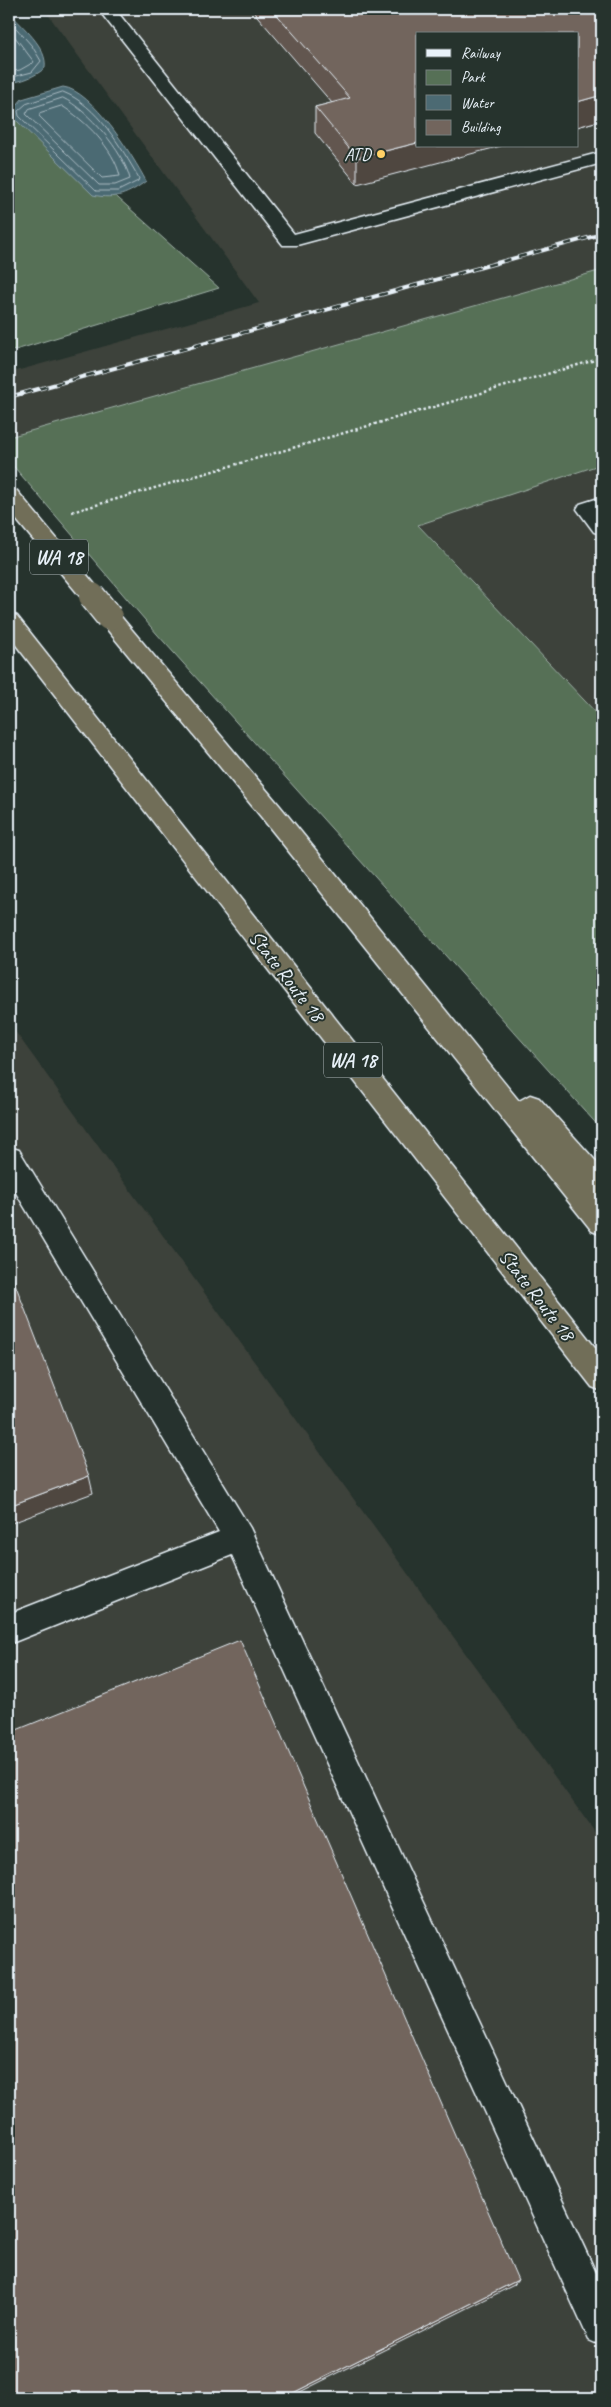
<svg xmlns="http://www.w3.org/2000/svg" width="611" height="2407" font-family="Caveat,sans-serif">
<rect width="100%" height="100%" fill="#26332d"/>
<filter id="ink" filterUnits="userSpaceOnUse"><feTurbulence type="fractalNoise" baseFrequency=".02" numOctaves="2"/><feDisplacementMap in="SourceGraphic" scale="10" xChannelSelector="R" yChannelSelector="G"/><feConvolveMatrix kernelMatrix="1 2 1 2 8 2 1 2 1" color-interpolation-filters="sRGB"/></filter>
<g filter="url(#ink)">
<path fill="#3d423b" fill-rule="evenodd" d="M44 9H602V270L9 437V373L259 303ZM417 34H577V146H417Z
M602 464V719L418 524Z
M9 1023 602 1842V2398H9Z"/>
<path fill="#567056" stroke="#9fb0a7" d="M9 101 219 288 9 352Z
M602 270V464L418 525 602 719V1130L157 634 9 461V437Z"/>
<path fill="#4c6a73" stroke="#8aa0a8" d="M9 12C22 27 48 47 45 68 34 77 23 81 9 83Z
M63 87C92 90 133 156 146 181 129 194 115 200 93 195L15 119 12 111 22 99Z"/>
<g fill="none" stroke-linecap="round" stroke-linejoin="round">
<path stroke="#aabbc3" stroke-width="1" d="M9 20 32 46 41 61 32 72 9 78
M9 29 34 62 20 70 9 72
M63 92C97 105 121 147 139 178L138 181 118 191H96L19 116 18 111 26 104Z
M63 98C88 110 124 152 130 179L115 185H99L26 114 29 109Z
M62 106C85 120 114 149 120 176L102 178 39 116 40 113Z"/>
<g stroke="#e8f1f8" stroke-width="3">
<path id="service" d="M98 9H115L294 234 602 152V163L297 245H283Z
M602 497V534L594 532 577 509 580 504Z
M9 1147 19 1150 250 1528 602 2286V2346L589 2340 232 1555 9 1644V1614L219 1532 9 1181Z"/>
</g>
<g stroke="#e8f1f8" stroke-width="3">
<path id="motorway" d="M109 609 117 612 280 806 519 1101 530 1095 539 1098 602 1168V1198L597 1197 602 1203V1235L592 1231 262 818 101 622 98 617 101 612Z
M9 613 17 616 602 1356V1391L592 1387 9 636Z"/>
</g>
<path stroke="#e8f1f8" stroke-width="2.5" stroke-dasharray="2.5 2.5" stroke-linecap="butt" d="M72 512 602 358"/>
<use href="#service" fill="#26332d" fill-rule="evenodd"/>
<use href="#motorway" fill="#716e59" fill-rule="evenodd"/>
<g stroke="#e8f1f8" stroke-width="4">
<path id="rail" d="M9 397 602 234"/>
</g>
<use href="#rail" stroke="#26332d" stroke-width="2.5" stroke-dasharray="8" stroke-linecap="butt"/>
<g stroke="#e8f1f8" stroke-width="22" stroke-linecap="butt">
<path id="motorway-bridge-far1" d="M9 496 93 597"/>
</g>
<g stroke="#e8f1f8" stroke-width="29" stroke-linecap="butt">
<path id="motorway-bridge" d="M92 596 109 617"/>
</g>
<use href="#motorway-bridge-far1" stroke="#716e59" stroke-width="19"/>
<use href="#motorway-bridge" stroke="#716e59" stroke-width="26"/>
</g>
<path fill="#625750" stroke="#e8f1f8" d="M251 9H602V120L577 127V34L357 184 315 133V107L332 103Z"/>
<path fill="#504741" stroke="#e8f1f8" d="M602 95V120L577 127V102Z
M417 143V146H501L357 184V158Z
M89 1476 93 1493 9 1524V1506Z
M518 2280 514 2285 288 2398H283Z"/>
<path fill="#72655d" stroke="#e8f1f8" d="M272 9H602V95L577 102V34H417V143L357 158 315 107 350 98Z
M9 1268 89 1476 9 1506Z
M240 1640 518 2280 283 2398H9V1733Z"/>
</g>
<circle fill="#ffd166" stroke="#26332d" stroke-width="2" cx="381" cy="154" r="5"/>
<g text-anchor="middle" stroke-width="4" stroke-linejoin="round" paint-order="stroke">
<g font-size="18" fill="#e8f1f8" stroke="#26332d" text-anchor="end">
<text x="371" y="160">ATD</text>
</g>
<g fill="#26332d" stroke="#aeb8bb" stroke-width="1">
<rect x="30" y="539.5" width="58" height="35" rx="4"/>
<rect x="324" y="1042.5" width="58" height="35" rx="4"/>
</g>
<g font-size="20" font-weight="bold" fill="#e8f1f8">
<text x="59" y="564">WA 18</text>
<text x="353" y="1067">WA 18</text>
</g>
<g font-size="21" fill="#e8f1f8" stroke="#26332d">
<text transform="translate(287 976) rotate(52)" y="7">State Route 18</text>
<text transform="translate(537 1295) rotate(52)" y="7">State Route 18</text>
</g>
</g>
<rect width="611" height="2407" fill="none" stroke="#26332d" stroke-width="30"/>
<rect x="15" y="15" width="581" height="2377" fill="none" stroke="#e8f1f8" stroke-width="2" filter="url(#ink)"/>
<rect x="416" y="32" width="162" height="115" fill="#26332d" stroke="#747f7e"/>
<rect x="426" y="49" width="25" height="8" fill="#e8f1f8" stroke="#747f7e"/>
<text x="461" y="58" font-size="15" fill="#e8f1f8">Railway</text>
<rect x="426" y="70" width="25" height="15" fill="#567056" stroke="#747f7e"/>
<text x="461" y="82" font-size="15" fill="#e8f1f8">Park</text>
<rect x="426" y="95" width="25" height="15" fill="#4c6a73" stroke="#747f7e"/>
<text x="461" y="108" font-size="15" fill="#e8f1f8">Water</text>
<rect x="426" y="120" width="25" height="15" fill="#72655d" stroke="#747f7e"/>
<text x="461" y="132" font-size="15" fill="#e8f1f8">Building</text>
</svg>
